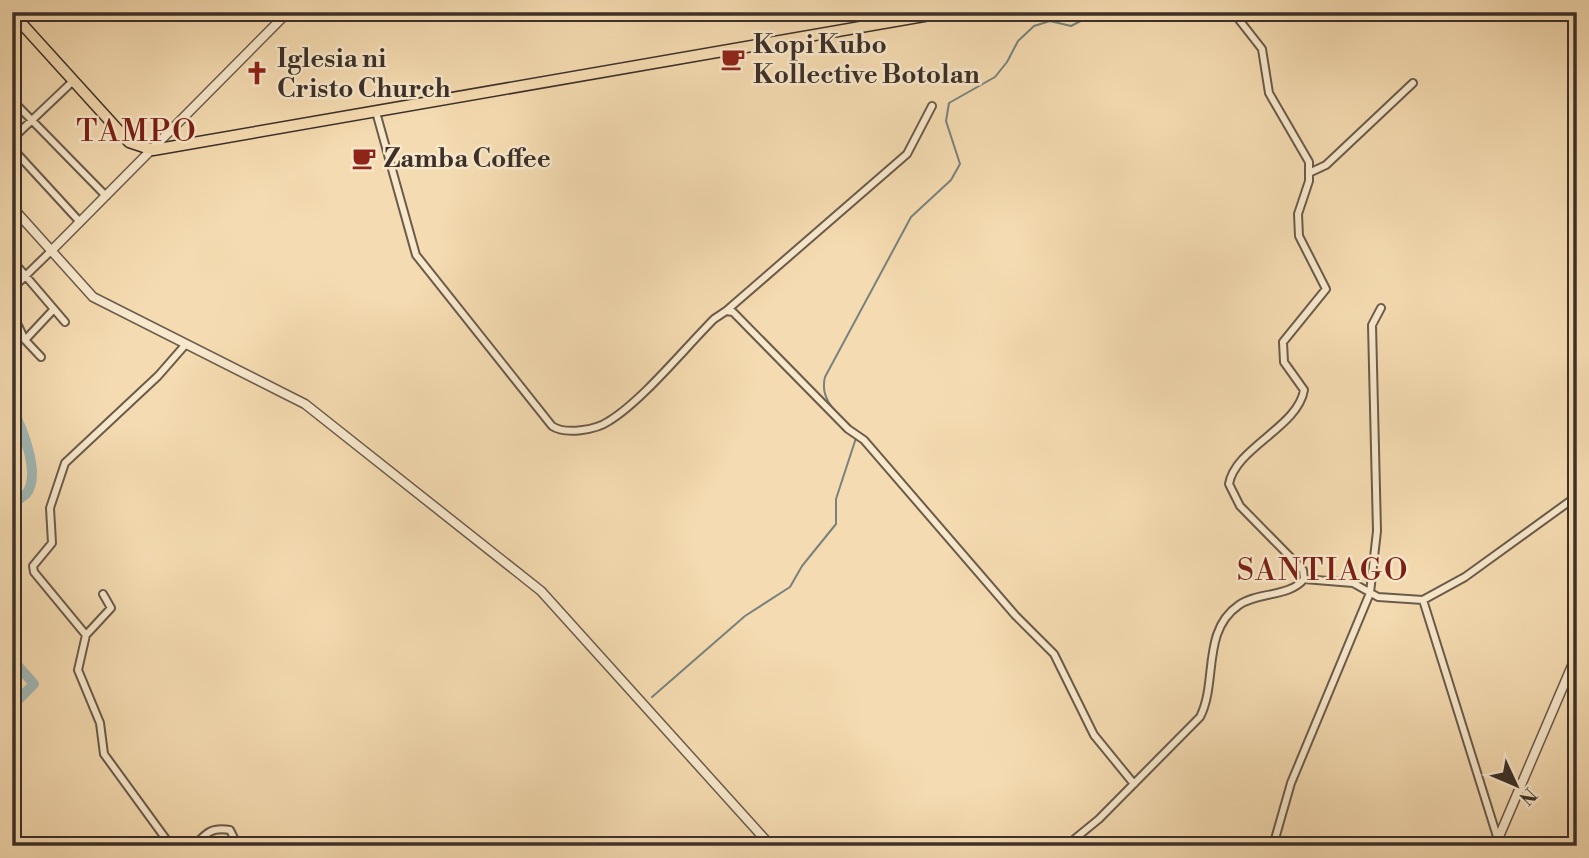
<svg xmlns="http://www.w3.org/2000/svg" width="1589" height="858" font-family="'Libre Bodoni',serif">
<rect width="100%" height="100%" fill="#f5dbb1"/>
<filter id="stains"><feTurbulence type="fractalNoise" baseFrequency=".00286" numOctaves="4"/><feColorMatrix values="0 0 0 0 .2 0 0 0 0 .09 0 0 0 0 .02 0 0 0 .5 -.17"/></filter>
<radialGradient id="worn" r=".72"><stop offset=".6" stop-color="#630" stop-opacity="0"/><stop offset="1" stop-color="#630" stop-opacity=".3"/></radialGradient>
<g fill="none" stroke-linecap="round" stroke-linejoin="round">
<path stroke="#78827e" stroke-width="2" d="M854 430C838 413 819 401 825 377L911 217 951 180 960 164 946 121 949 103 995 77 1007 62 1018 41 1034 26 1050 21 1071 26 1098 12
M652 697 745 616 790 587 802 566 836 524V499L856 438"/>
<path stroke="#a0b8b6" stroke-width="10" d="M12 408C22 428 42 475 26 494 23 497 16 501 12 504
M12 659 34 684 12 706"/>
<g stroke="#6a5b4b" stroke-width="10">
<path id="minor" d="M1562 12 1565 16
M12 100 106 196
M376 112 416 255 552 426C565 435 596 430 609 421 642 401 685 348 714 319L726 311 733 312 848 429 864 440 1015 615 1054 654 1094 735 1134 784
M12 139 72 82
M12 148 80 222
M1311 172 1326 165 1413 83
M12 260 65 322
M12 289 51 251
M726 311 907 154 932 106
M12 313 25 340 41 357
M25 340 54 309
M1304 579 1353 583 1378 597 1423 600 1465 577 1577 496
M1423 600 1500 846
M86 635 111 608 103 594
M171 846 104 754 100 723 78 670 86 635 34 572 33 566 52 543 50 508 65 463 158 376 186 344
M194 846C206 833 211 827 230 830L238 846
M1066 846 1099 819 1200 717C1218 682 1201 631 1239 605 1257 592 1290 597 1304 579L1303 570 1240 506 1229 484C1235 448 1298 427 1304 390L1284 362 1283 342 1326 289 1299 236 1298 214 1309 181V162L1269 93 1262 49 1233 12
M1273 846 1291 783 1370 593 1377 531 1372 325 1381 308"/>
</g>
<g stroke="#6a5b4b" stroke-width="11">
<path id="tertiary" d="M12 207 93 297 305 404 541 591 771 846
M51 251 288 12
M1495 846 1577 654"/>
</g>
<g stroke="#3c3029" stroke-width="13">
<path id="primary" d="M12 13 129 142 153 150 947 12"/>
</g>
<use href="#minor" stroke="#f8e8cc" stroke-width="6"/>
<use href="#tertiary" stroke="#f8e8cc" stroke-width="8"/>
<use href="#primary" stroke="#f5dbb1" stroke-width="10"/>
</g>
<defs>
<g id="cafe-bare" transform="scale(1.89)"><path d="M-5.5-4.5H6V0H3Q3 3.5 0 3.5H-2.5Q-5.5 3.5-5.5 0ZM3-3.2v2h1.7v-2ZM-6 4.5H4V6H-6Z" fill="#8f2418" stroke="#f8e8cc" stroke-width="2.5" paint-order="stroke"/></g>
<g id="church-bare" transform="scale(1.89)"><path d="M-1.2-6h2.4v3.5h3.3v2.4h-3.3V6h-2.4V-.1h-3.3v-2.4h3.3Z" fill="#8f2418" stroke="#f8e8cc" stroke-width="2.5" paint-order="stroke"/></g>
</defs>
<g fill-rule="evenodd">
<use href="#cafe-bare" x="733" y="59"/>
<use href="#church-bare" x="257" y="73"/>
<use href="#cafe-bare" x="364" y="158"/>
</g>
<g text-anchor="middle" stroke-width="5" stroke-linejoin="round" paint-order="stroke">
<g font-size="26" font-weight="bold" fill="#3c3029" stroke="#f8e8cc" text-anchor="start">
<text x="753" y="53">Kopi Kubo<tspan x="753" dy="30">Kollective Botolan</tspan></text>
<text x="277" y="67">Iglesia ni<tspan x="277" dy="30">Cristo Church</tspan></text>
<text x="384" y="167">Zamba Coffee</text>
</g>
<g font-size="30" letter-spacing="2" fill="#7a1f14" stroke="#f8e8cc">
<text x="137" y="141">TAMPO</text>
<text x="1323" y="580">SANTIAGO</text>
</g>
</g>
<rect width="1589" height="858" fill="none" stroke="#f5dbb1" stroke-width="42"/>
<rect x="14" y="14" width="1561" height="830" fill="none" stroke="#3c3029" stroke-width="3.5"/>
<rect x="21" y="21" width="1547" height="816" fill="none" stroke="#3c3029" stroke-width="2"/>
<g transform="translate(1516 785) rotate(134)" stroke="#f8e8cc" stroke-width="5" paint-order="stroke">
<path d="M0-5L12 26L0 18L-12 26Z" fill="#3c3029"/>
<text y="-10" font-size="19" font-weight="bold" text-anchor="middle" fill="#3c3029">N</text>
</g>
<rect width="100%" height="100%" filter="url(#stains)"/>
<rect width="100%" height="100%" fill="url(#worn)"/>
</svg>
